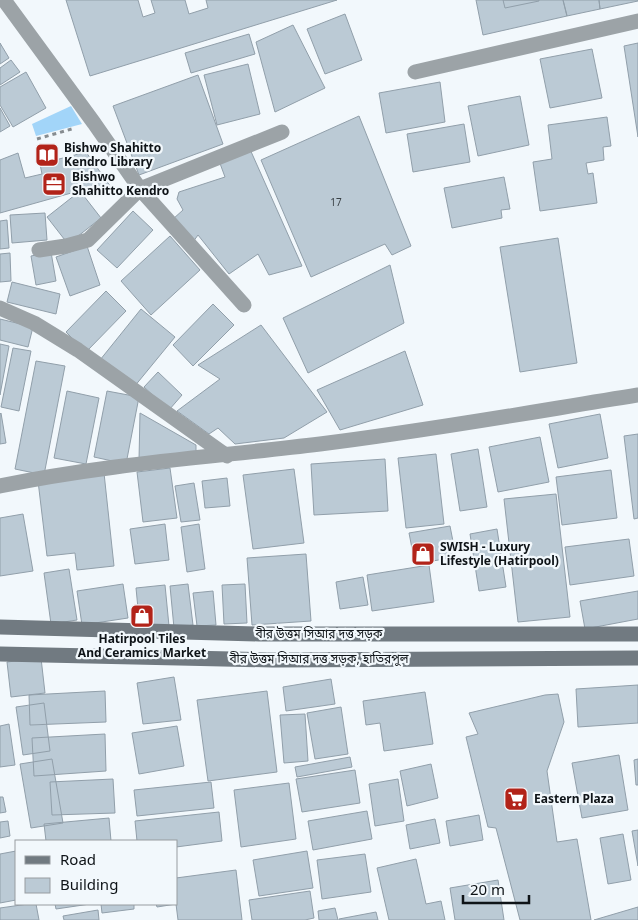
<svg xmlns="http://www.w3.org/2000/svg" width="638" height="920" font-family="'Noto Sans','Noto Sans Bengali',sans-serif">
<rect width="100%" height="100%" fill="#f2f8fc"/>
<path fill="#a2d5f9" d="M71 106 82 124 36 136 32 124Z"/>
<path fill="#bbcad5" stroke="#919faa" d="M66 0H138L143 17 155 13 151 0H185L189 14 208 8 206 0H337L90 76Z
M476 0H563L567 16 483 35Z
M503 0H539V1L505 8Z
M563 0H599L600 9 567 16Z
M599 0H638V1L600 9Z
M345 14 362 60 325 74 307 29Z
M293 25 325 88 275 112 256 42Z
M249 34 255 54 191 73 185 53Z
M0 43 9 58 0 64Z
M638 43V137L624 46Z
M592 49 602 98 550 108 540 59Z
M11 60 20 72 0 85V68Z
M248 64 260 114 217 125 204 75Z
M26 72 46 108 13 127 0 105V87Z
M198 75 223 144 139 175 113 106Z
M440 82 445 122 386 133 379 93Z
M520 96 529 145 478 156 468 106Z
M0 108 10 126 0 132Z
M359 116 411 246 392 255 385 244 311 277 261 160Z
M607 117 611 146 603 147 604 160 586 163 588 174 593 173 597 203 540 211 533 162 552 159 548 125Z
M464 124 470 162 413 172 407 134Z
M249 147 302 266 269 275 258 254 229 274 198 235 193 242 173 219 183 210 177 199 179 192 225 177 218 158Z
M86 152 113 190 86 195 82 190 0 213V160L18 153 25 178 42 174 40 164Z
M504 177 510 209 501 210 502 218 452 228 444 188Z
M80 191 101 218 68 244 47 217Z
M133 211 153 230 117 268 97 250Z
M45 213 47 240 12 243 10 215Z
M7 220 9 248 0 249V221Z
M170 236 200 270 151 315 121 281Z
M558 238 577 363 520 372 500 247Z
M87 246 100 285 70 296 56 257Z
M51 252 56 281 36 285 31 256Z
M10 253 11 281 0 282V254Z
M390 265 404 323 308 373 283 318Z
M12 282 60 294 56 314 7 302Z
M106 291 126 311 86 352 66 332Z
M213 304 234 325 193 366 173 345Z
M141 309 175 337 134 387 100 360Z
M0 319 33 327 28 347 0 340Z
M261 325 327 412 284 438 235 444 218 428 209 434 177 411 220 379 198 365Z
M0 344 9 346 0 395Z
M13 348 31 351 19 411 1 407Z
M405 351 423 405 340 430 317 390Z
M36 361 65 366 44 475 15 469Z
M158 372 182 395 169 410 144 387Z
M67 391 99 398 86 464 54 458Z
M107 391 139 397 126 464 94 457Z
M1 413 6 443 0 444V414Z
M140 413 196 445V454L139 460Z
M600 414 608 458 558 468 549 424Z
M638 434V518L634 519 624 436Z
M540 437 549 482 498 492 489 447Z
M478 449 487 507 460 511 451 454Z
M436 454 444 524 406 528 398 458Z
M385 459 388 511 314 515 311 464Z
M170 468 177 518 143 522 137 472Z
M294 469 304 543 253 549 243 475Z
M611 470 617 518 562 525 556 477Z
M104 473 114 566 77 570 75 553 47 556 38 481Z
M227 478 230 506 205 508 202 481Z
M194 483 200 520 181 522 175 486Z
M556 494 570 617 518 622 504 499Z
M23 514 33 571 0 576V518Z
M165 524 169 560 135 564 130 529Z
M199 524 205 569 187 572 181 527Z
M450 526 456 557 415 564 409 533Z
M497 529 506 587 479 591 470 534Z
M629 539 634 576 570 585 565 547Z
M306 554 311 621 252 625 247 558Z
M429 565 434 602 372 611 367 575Z
M69 569 77 620 51 624 44 573Z
M363 577 368 605 340 609 336 582Z
M123 584 128 618 82 625 77 591Z
M188 584 193 625 174 628 170 586Z
M245 584 247 623 224 624 222 585Z
M165 585 169 626 140 629 136 588Z
M213 591 216 625 197 626 193 593Z
M638 591V619L585 629 580 601Z
M41 658 45 693 11 697 7 662Z
M174 677 181 720 143 724 137 683Z
M331 679 335 704 286 711 283 687Z
M638 685V723L578 727 576 689Z
M105 691 106 722 30 725 29 695Z
M267 691 277 772 208 781 197 700Z
M425 692 433 744 384 751 380 723 366 725 363 701Z
M558 694 564 722 547 771 557 842 577 839 591 920H520L496 828 488 827 466 737 478 734 469 713 545 695Z
M44 703 50 751 23 755 16 707Z
M341 707 348 754 315 759 307 713Z
M305 714 308 761 284 763 280 715Z
M9 724 15 765 0 767V726Z
M177 726 184 766 139 774 132 733Z
M105 734 106 771 34 776 32 738Z
M619 755 628 810 582 818 572 763Z
M350 757 352 767 297 777 295 767Z
M52 759 63 823 31 828 20 764Z
M638 759V785H636L634 760Z
M431 764 438 798 407 806 400 771Z
M355 770 360 803 302 812 296 779Z
M113 779 115 813 52 815 50 782Z
M398 779 404 821 375 826 369 784Z
M211 782 214 808 137 816 134 790Z
M289 783 296 839 241 847 234 790Z
M0 797H3L6 812 0 813Z
M367 811 372 839 313 850 308 821Z
M219 812 222 841 176 847V841H137L135 821Z
M479 815 483 840 450 846 446 821Z
M109 818 111 841H46L44 824Z
M435 819 440 843 410 849 406 825Z
M8 821 10 836 0 838V822Z
M638 830V866L632 831Z
M623 834 631 880 608 884 600 838Z
M16 851V900L0 903V854Z
M307 851 313 888 259 896 253 860Z
M365 854 371 892 322 899 317 860Z
M416 859 426 904 441 901 445 920H389L377 868Z
M236 870 242 920H178L176 904 157 907 156 904H176V878Z
M498 880 504 920H455L450 888Z
M310 891 314 918 305 920H252L249 900Z
M28 904H36L39 920H0V908Z
M55 904H90L56 909Z
M101 904H134V909L102 913Z
M638 907V920H594Z
M335 908 338 920H319L318 911Z
M98 910 99 920H64L63 916Z
M376 912 378 920H339V919Z"/>
<g fill="none" stroke-linecap="round" stroke-linejoin="round">
<path stroke="#868c90" stroke-width="3" stroke-dasharray="4 4" stroke-linecap="butt" d="M37 139 75 128"/>
<path stroke="#9ca3a7" stroke-width="15" d="M4 0 94 123 140 189 282 132
M415 72 638 21
M39 250 66 246 88 240 140 189 244 305
M0 308 34 323 78 350 227 456
M0 486C105 464 213 457 320 444 426 431 532 412 638 395"/>
<path stroke="#717a81" stroke-width="15" d="M0 627 259 634H638
M0 654 273 660 638 658"/>
</g>
<defs>
<g id="library-square" transform="scale(1.25)"><rect x="-9" y="-9" width="18" height="18" rx="4" fill="#b22319" stroke="#f2f8fc"/><path d="M-6-4Q-3-5.5-.7-3.5V5Q-3 3-6 4ZM6-4Q3-5.5 .7-3.5V5Q3 3 6 4Z" fill="#fff"/></g>
<g id="office-square" transform="scale(1.25)"><rect x="-9" y="-9" width="18" height="18" rx="4" fill="#b22319" stroke="#f2f8fc"/><path d="M-6-3h4V-5.5h4V-3h4V5H-6ZM-1-4.5V-3h2v-1.5ZM-6 0V1H6V0Z" fill="#fff"/></g>
<g id="shop-square" transform="scale(1.25)"><rect x="-9" y="-9" width="18" height="18" rx="4" fill="#b22319" stroke="#f2f8fc"/><path d="M-5-2.5h2.3a2.7 3.5 0 0 1 5.4 0H5L5.5 6h-11ZM-1.5-2.5h3a1.5 2.3 0 0 0-3 0Z" fill="#fff"/></g>
<g id="supermarket-square" transform="scale(1.25)"><rect x="-9" y="-9" width="18" height="18" rx="4" fill="#b22319" stroke="#f2f8fc"/><path d="M-6-5.5h2.5l.6 2H6L4.5 2H-2.5L-4.4-4H-6ZM-1.5 3.2a1.3 1.3 0 1 0 .1 0ZM3 3.2a1.3 1.3 0 1 0 .1 0Z" fill="#fff"/></g>
</defs>
<g fill-rule="evenodd">
<use href="#library-square" x="47" y="155"/>
<use href="#office-square" x="54" y="184"/>
<use href="#shop-square" x="423" y="554"/>
<use href="#shop-square" x="142" y="616"/>
<use href="#supermarket-square" x="516" y="799"/>
</g>
<g text-anchor="middle" stroke-width="4.5" stroke-linejoin="round" paint-order="stroke">
<g font-size="10" fill="#394146">
<text x="336" y="206">17</text>
</g>
<g font-size="12" font-weight="bold" fill="#0e1317" stroke="#f2f8fc" text-anchor="start">
<text x="64" y="152">Bishwo Shahitto<tspan x="64" dy="14">Kendro Library</tspan></text>
<text x="72" y="181">Bishwo<tspan x="72" dy="14">Shahitto Kendro</tspan></text>
<text x="440" y="551">SWISH - Luxury<tspan x="440" dy="14">Lifestyle (Hatirpool)</tspan></text>
<text x="142" y="643" text-anchor="middle">Hatirpool Tiles<tspan x="142" dy="14">And Ceramics Market</tspan></text>
<text x="534" y="803">Eastern Plaza</text>
</g>
<g font-size="12" fill="#0e1317" stroke="#f2f8fc">
<text x="319" y="638">বীর উত্তম সিআর দত্ত সড়ক</text>
<text x="319" y="663">বীর উত্তম সিআর দত্ত সড়ক, হাতিরপুল</text>
</g>
</g>
<rect x="15" y="840" width="162" height="65" fill="#f2f8fc" stroke="#979ca0"/>
<rect x="25" y="856" width="25" height="8" fill="#717a81" stroke="#979ca0"/>
<text x="60" y="865" font-size="15" fill="#0e1317">Road</text>
<rect x="25" y="878" width="25" height="15" fill="#bbcad5" stroke="#979ca0"/>
<text x="60" y="890" font-size="15" fill="#0e1317">Building</text>
<path d="M463 895v8h66v-8" fill="none" stroke="#0e1317" stroke-width="2.5"/>
<text x="470" y="895" font-size="15" fill="#0e1317" stroke="#f2f8fc" stroke-width="4" paint-order="stroke">20 m</text>
</svg>
